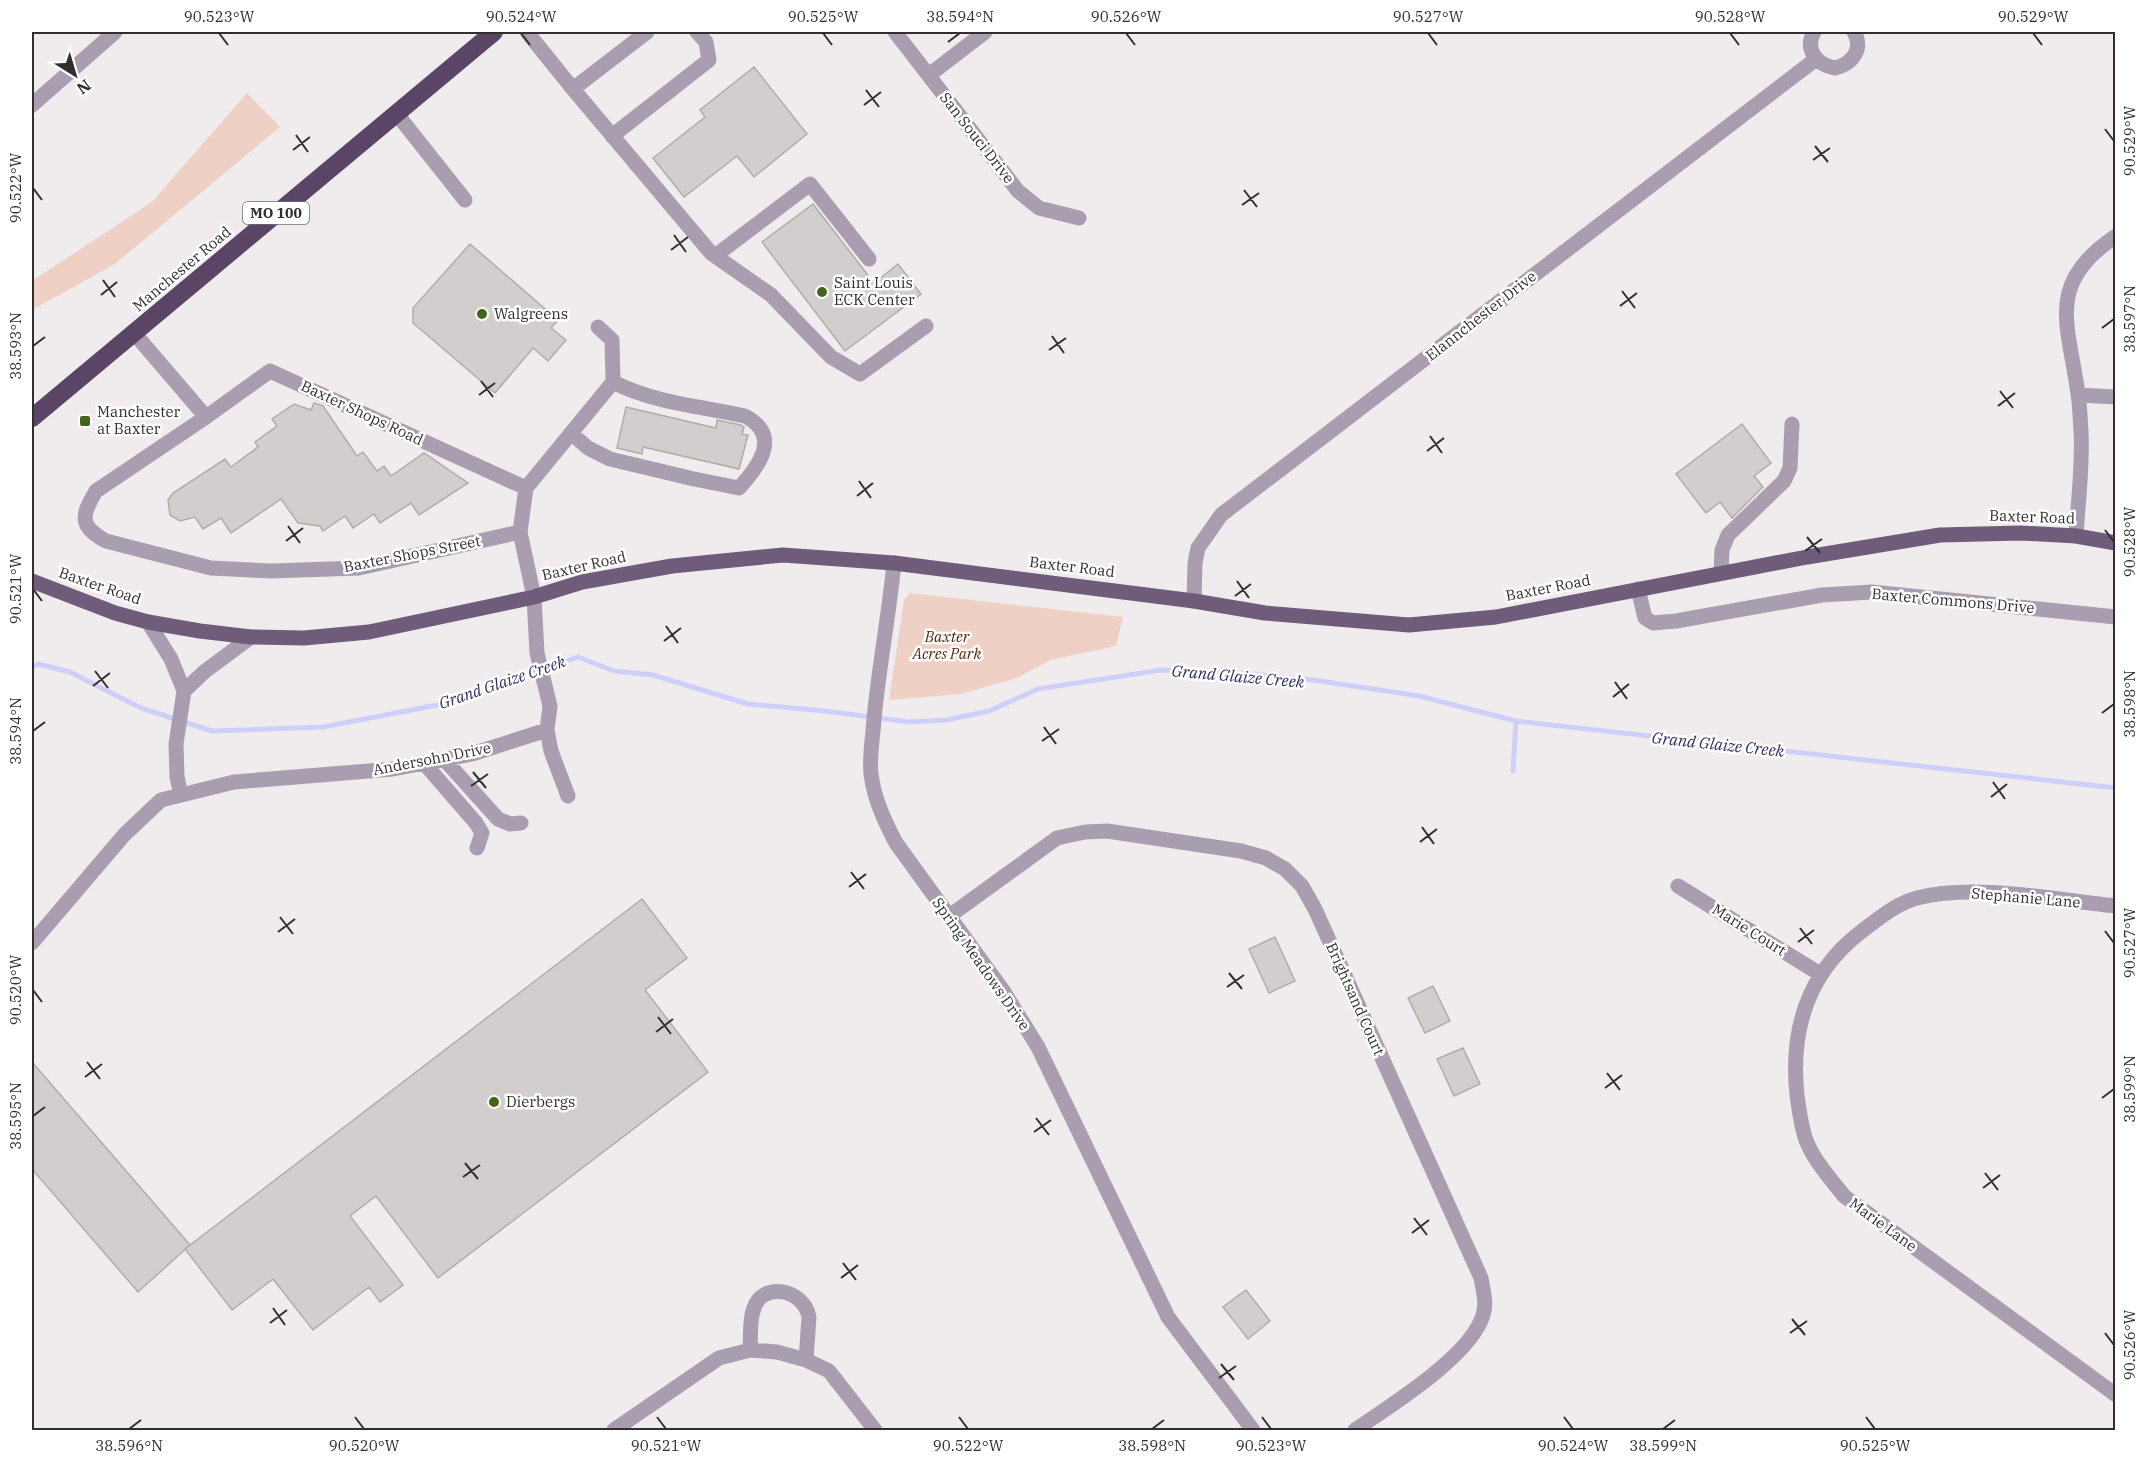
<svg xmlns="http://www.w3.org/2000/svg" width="2147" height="1462" font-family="'IBM Plex Serif',serif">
<rect width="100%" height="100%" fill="#f0ecee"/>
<path fill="#efd0c4" d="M247 93 280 127 115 264 32 310V281L152 202Z
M910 593 1123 617 1116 646 1051 660 1017 678 961 694 889 700 904 600Z"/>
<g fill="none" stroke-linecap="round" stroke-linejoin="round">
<path stroke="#cfcffc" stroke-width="5" d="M32 667 38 664 70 672 141 708 212 731 323 727 448 703 578 657 614 671 653 675 748 704 825 711 909 722 946 720 989 711 1038 689 1161 670 1239 673 1313 680 1419 696 1516 721 2116 788
M1513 771 1516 721"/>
</g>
<path fill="#d2cece" stroke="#b1acac" stroke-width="1.5" d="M754 67 807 134 754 177 737 156 684 197 653 158 705 117 700 110Z
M813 204 874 283 898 264 921 294 845 351 762 242Z
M470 244 558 320 551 328 566 340 548 361 533 348 495 393 413 323V308Z
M314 403 323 406 357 456 363 452 377 471 384 466 391 476 424 453 468 483 419 515 411 503 380 523 374 514 353 528 345 516 323 531 320 526 298 523 281 499 231 533 221 518 203 529 195 517 180 521 170 515 168 500 173 493 225 459 231 467 258 447 255 442 277 426 272 419 294 404 311 410Z
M626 407 716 428 717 420 741 425 744 427 742 434 748 435 739 469 643 447 642 454 617 448Z
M1742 424 1771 463 1754 476 1763 487 1732 518 1720 502 1706 513 1676 474Z
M642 899 687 958 645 990 708 1072 438 1278 376 1196 350 1216 403 1285 380 1302 369 1287 313 1330 273 1279 232 1310 185 1249Z
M1275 937 1295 981 1269 993 1249 949Z
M1433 986 1450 1021 1425 1033 1408 998Z
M1463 1048 1480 1084 1454 1096 1437 1059Z
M32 1062 190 1245 138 1292 32 1169Z
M1246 1290 1270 1321 1248 1339 1223 1307Z"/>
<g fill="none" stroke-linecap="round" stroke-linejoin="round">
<path stroke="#a99eaf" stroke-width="15" d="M527 32 573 89 711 253 771 295 831 357 860 374 926 326
M895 32 1018 191 1039 208 1079 218
M1814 32C1804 49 1817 65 1835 68 1852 64 1864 49 1854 32
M929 75 985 32
M573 89 647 32
M32 105 115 32
M396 113 465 200
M612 136 709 60 706 42 697 32
M715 256 810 184 869 259
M2078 395 2116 397
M206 417 96 491C81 516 79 526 106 541L211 568 271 571 359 568 520 532
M571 433 588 448 610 459 694 479 739 488C759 466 782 436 745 416 700 406 654 403 613 382
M526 488 613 382 612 340 598 327
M2076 536C2078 501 2083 465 2081 431 2080 419 2080 406 2078 394 2069 325 2044 284 2116 236
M894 563C889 615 879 666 874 719 873 737 869 756 871 774 874 799 885 822 896 843L1004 992 1038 1047 1168 1317 1253 1430
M1721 573 1722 550 1728 535 1784 481 1790 468 1792 424
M1638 589 1645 618 1653 623 1676 621 1822 595 1872 592 2116 617
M1194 601 1195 563 1198 548 1221 515 1816 59
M148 622 171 659 184 691 176 744 177 777 181 795
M184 691 204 672 251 637
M547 730 551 751 568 796
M444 759 498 819 510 824 521 823
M424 763 476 823 482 833 477 848
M1678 886 1820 974
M2116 906C2057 900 1973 883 1917 898 1897 903 1878 919 1862 931 1808 972 1790 1029 1797 1095 1799 1110 1801 1126 1806 1140 1814 1161 1830 1178 1844 1196L2116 1395
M948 917 1057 838 1085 832 1107 831 1241 851 1266 858 1285 869 1302 886 1315 909 1481 1278C1483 1290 1487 1303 1483 1315 1471 1356 1391 1405 1355 1430
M32 943 124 835 161 800 234 782 393 769 472 754 547 730 550 706 537 653 534 597 520 532 526 488 270 371 206 417 134 333
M750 1350C751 1337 749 1320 754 1308 762 1282 803 1288 809 1317L806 1360
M614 1430 719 1358 750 1350 777 1352 806 1360 829 1371 875 1430"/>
<path stroke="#6f5c7a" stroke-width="15" d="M32 581 115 613 148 622 200 631 251 637 304 638 369 632 534 597 582 582 672 566 783 555 894 563 1194 601 1265 613 1409 625 1496 617 1807 557 1940 535 2021 533 2076 536 2116 543"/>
<path stroke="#5b4566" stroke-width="18" d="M32 418 494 32"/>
</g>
<path fill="none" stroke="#302e2f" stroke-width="2" d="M219 33 228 45M521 33 530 45M823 33 832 45M1126 33 1135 45M1428 33 1437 45M1730 33 1739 45M2033 33 2042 45M948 42 960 33M866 90 879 107M864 105 881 92M2105 129 2114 141M296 135 308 152M1815 146 1828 162M293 150 310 137M1813 160 1830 148M33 188 42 200M1244 190 1257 207M1242 205 1259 193M674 235 686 252M671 250 688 237M103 280 115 297M1622 291 1635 308M101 295 117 282M1620 306 1637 293M2102 328 2114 319M1052 336 1064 353M33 346 45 337M1049 350 1066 338M481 381 493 397M2000 391 2013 408M479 395 495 383M1998 406 2015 393M1430 436 1442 453M1427 451 1444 438M859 481 871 498M857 496 873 483M288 526 300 543M2105 530 2114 542M1807 537 1820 553M286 541 303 528M1805 551 1822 539M1237 581 1249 598M33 589 42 601M1235 596 1251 584M666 626 678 643M664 641 681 628M95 671 108 688M1615 682 1627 699M93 686 110 673M1613 697 1629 684M2102 713 2114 704M1044 727 1056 744M33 731 45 722M1042 741 1059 729M473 772 486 788M1993 782 2005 799M471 786 488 774M1991 797 2007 784M1422 827 1434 844M1420 842 1437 829M851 872 864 889M849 887 866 874M280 917 293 934M1800 928 1812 944M2105 931 2114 943M278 932 295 919M1798 942 1814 930M1229 973 1242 989M1227 987 1244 975M33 990 42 1002M658 1017 671 1034M656 1032 673 1019M87 1062 100 1079M1607 1073 1620 1090M85 1077 102 1064M1605 1088 1622 1075M2102 1098 2114 1089M33 1116 45 1107M1036 1118 1049 1135M1034 1132 1051 1120M465 1163 478 1179M1985 1173 1998 1190M463 1177 480 1165M1983 1188 2000 1175M1414 1218 1427 1235M1412 1233 1429 1220M843 1263 856 1280M841 1278 858 1265M273 1308 285 1325M1792 1319 1805 1335M270 1323 287 1310M1790 1333 1807 1321M2105 1333 2114 1345M1221 1364 1234 1380M1219 1378 1236 1366M355 1417 364 1429M657 1417 666 1429M959 1417 968 1429M1262 1417 1271 1429M1564 1417 1573 1429M1866 1417 1875 1429M129 1429 141 1420M1152 1429 1164 1420M1663 1429 1675 1420"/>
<g fill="#43641b" stroke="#fff" stroke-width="2">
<circle cx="822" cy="292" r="6"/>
<circle cx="482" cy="314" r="6"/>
<rect x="79" y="415" width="12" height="12" rx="3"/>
<circle cx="494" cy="1102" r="6"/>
</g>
<g text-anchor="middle" stroke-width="5" stroke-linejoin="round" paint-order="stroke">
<rect fill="#fff" stroke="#6e6d6d" stroke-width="1.5" x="243" y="202" width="66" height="22" rx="4.5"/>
<g font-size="14" font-weight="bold" fill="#302e2f">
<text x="276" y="218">MO 100</text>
</g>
<g font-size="15" fill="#302e2f" stroke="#fff">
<text transform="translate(977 138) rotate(52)" y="5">San Souci Drive</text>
<text transform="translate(182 269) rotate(-40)" y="5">Manchester Road</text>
<text transform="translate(1481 316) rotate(-38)" y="5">Elannchester Drive</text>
<text transform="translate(362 413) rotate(25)" y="5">Baxter Shops Road</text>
<text transform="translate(2032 517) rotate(2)" y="5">Baxter Road</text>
<text transform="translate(412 554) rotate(-11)" y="5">Baxter Shops Street</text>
<text transform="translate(584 566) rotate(-13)" y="5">Baxter Road</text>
<text transform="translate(1072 567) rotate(7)" y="5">Baxter Road</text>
<text transform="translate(100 586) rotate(19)" y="5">Baxter Road</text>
<text transform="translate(1548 588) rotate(-11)" y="5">Baxter Road</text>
<text transform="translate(1953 601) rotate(5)" y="5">Baxter Commons Drive</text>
<text transform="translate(432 759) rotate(-11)" y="5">Andersohn Drive</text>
<text transform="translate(2026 898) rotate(5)" y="5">Stephanie Lane</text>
<text transform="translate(1749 930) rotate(32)" y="5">Marie Court</text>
<text transform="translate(981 964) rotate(55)" y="5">Spring Meadows Drive</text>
<text transform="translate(1355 999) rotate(66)" y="5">Brightsand Court</text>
<text transform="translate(1883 1225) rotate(36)" y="5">Marie Lane</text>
</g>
<g font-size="15" fill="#302e2f" stroke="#fff" text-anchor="start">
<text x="834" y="288">Saint Louis<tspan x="834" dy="17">ECK Center</tspan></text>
<text x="494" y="319">Walgreens</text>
<text x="97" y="417">Manchester<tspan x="97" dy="17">at Baxter</tspan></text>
<text x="506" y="1107">Dierbergs</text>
</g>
<g font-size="15" font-style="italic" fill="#5d240a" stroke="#fff">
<text x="947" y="642">Baxter<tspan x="947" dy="17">Acres Park</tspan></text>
</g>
<g font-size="16" font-style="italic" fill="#322d62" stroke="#fff">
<text transform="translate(1238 676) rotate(5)" y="6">Grand Glaize Creek</text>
<text transform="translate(502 682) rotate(-19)" y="6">Grand Glaize Creek</text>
<text transform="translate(1718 744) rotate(6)" y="6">Grand Glaize Creek</text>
</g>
</g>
<rect width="2147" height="1462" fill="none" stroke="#ffffff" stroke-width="66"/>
<g transform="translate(75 75) rotate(143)" stroke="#ffffff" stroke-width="4.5" paint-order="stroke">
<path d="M0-4.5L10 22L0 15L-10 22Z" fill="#302e2f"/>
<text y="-9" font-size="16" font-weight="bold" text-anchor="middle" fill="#302e2f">N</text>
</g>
<rect x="33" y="33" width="2081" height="1396" fill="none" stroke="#302e2f" stroke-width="2"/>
<g font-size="15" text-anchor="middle" fill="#302e2f">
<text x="219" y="22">90.523°W</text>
<text x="521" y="22">90.524°W</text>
<text x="823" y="22">90.525°W</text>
<text x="960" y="22">38.594°N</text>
<text x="1126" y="22">90.526°W</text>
<text x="1428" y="22">90.527°W</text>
<text x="1730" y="22">90.528°W</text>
<text x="2033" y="22">90.529°W</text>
<text transform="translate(2130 141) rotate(-90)" y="5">90.529°W</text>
<text transform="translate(16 188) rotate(-90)" y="5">90.522°W</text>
<text transform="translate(2130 319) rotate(-90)" y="5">38.597°N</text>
<text transform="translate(16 346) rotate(-90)" y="5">38.593°N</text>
<text transform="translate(2130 542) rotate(-90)" y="5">90.528°W</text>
<text transform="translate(16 589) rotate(-90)" y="5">90.521°W</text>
<text transform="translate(2130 704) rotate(-90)" y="5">38.598°N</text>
<text transform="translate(16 731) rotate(-90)" y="5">38.594°N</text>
<text transform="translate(2130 943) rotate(-90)" y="5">90.527°W</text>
<text transform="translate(16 990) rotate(-90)" y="5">90.520°W</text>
<text transform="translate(2130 1089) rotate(-90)" y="5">38.599°N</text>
<text transform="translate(16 1116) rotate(-90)" y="5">38.595°N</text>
<text transform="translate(2130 1345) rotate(-90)" y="5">90.526°W</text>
<text x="129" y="1451">38.596°N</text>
<text x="364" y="1451">90.520°W</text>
<text x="666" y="1451">90.521°W</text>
<text x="968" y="1451">90.522°W</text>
<text x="1152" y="1451">38.598°N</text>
<text x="1271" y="1451">90.523°W</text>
<text x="1573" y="1451">90.524°W</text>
<text x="1663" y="1451">38.599°N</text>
<text x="1875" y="1451">90.525°W</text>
</g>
</svg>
